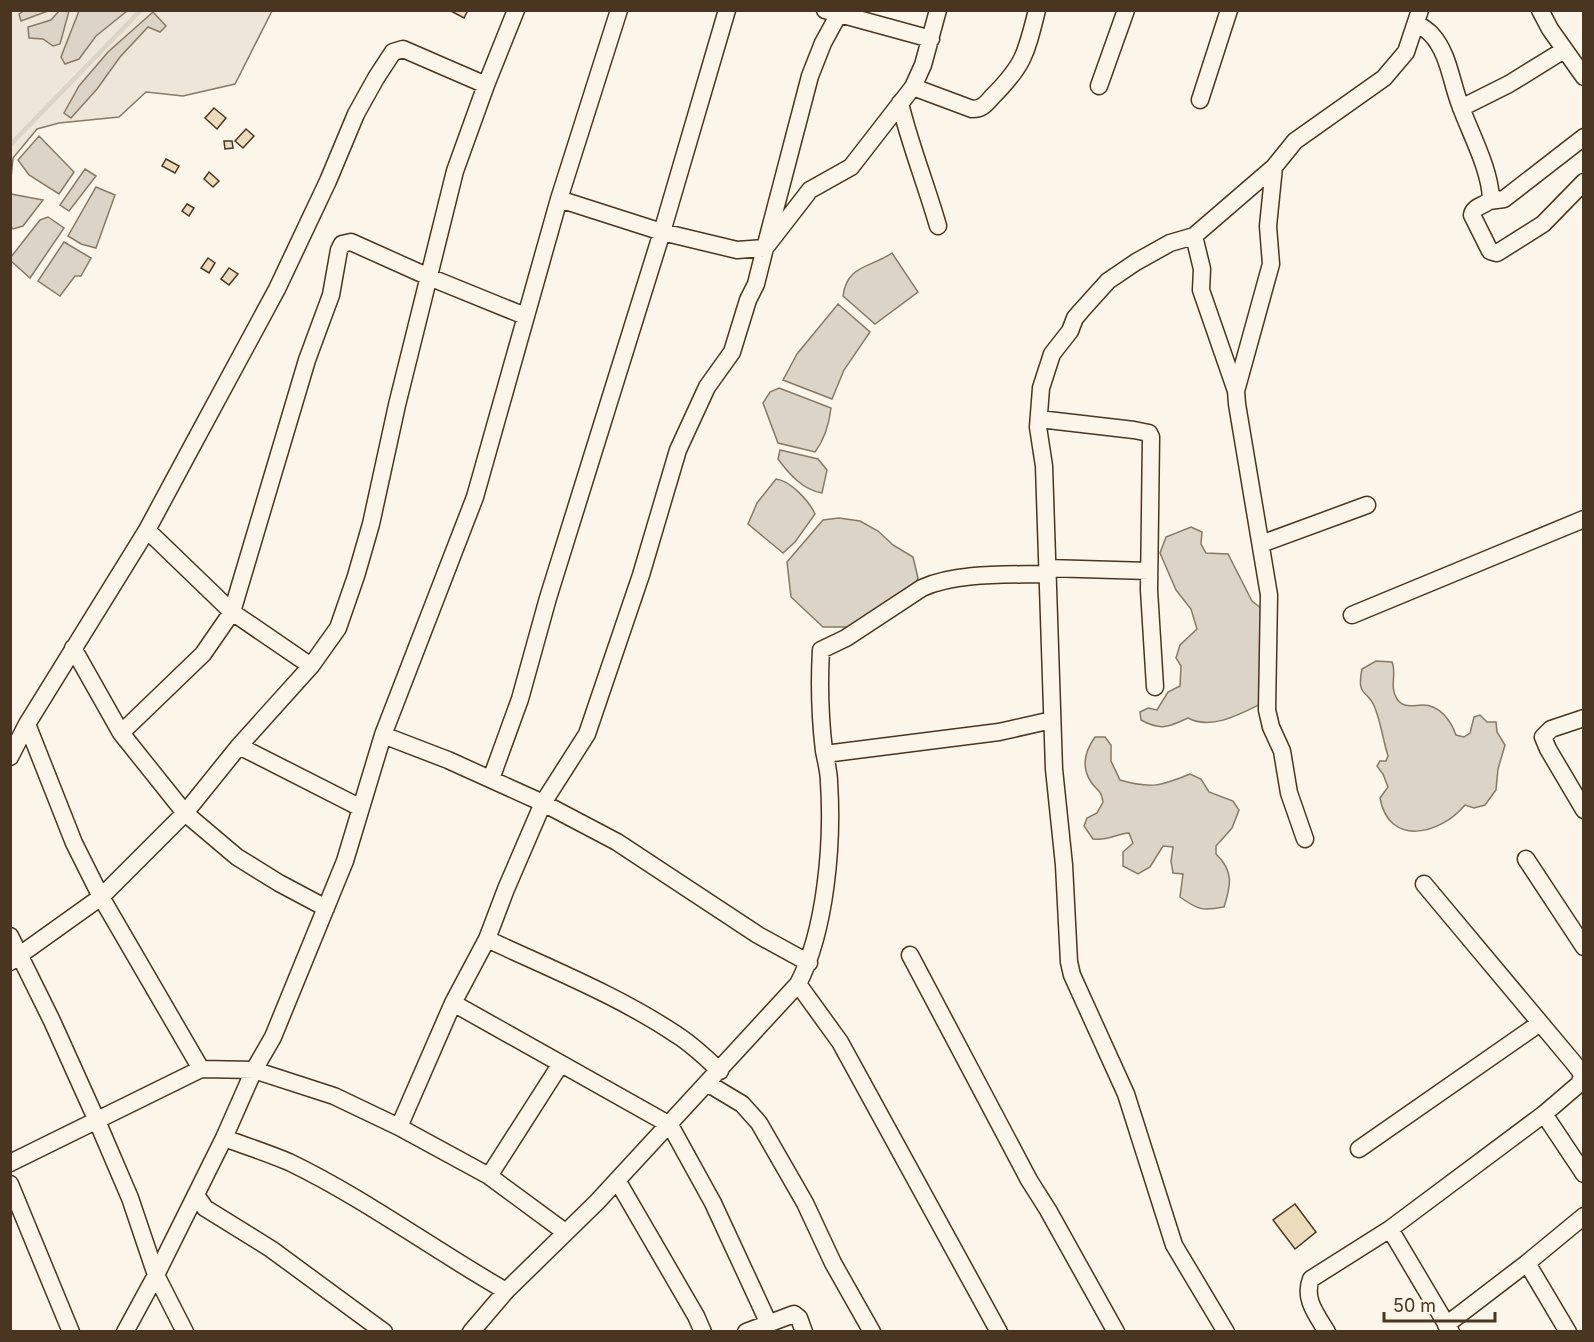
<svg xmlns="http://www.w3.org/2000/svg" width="1594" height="1342" font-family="Inter,sans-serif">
<rect width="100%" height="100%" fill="#fbf6e9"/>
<path fill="#ede6d9" stroke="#887966" stroke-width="1.5" d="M11 11H272L235 84 183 96 146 92 119 117 59 123 37 129 13 158 11 178Z"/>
<path fill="#dcd4c6" stroke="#887966" stroke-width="1.5" d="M25 10H48V11L21 21 19 14Z
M59 11H69L60 44 53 46 43 39 29 38 28 27 51 20Z
M79 11H127L96 36 79 59 65 64 61 57Z
M153 12 166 26 160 32 148 27 120 57 97 89 71 118 64 113 79 86 108 52Z
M39 136 74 172 59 194 29 175 18 160Z
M85 169 96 176 69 211 60 205Z
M96 187 115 195 96 248 81 244 68 236Z
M11 194 43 200 23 226 13 229 11 227Z
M48 217 64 228 30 278 11 261V257L40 220Z
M64 242 91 258 81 276H75L60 296 38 281Z
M892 253 918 292 875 324 843 296C847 265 870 268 892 253Z
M838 304 870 332 844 370 832 399 783 380 797 354Z
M779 388 831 408C829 425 825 439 815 452L778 443 763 403 770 392Z
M780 450 818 459 827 470 822 493C803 490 789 474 778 459Z
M776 479C791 481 809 501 815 514L795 542 783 553 748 524 757 503Z
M839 518 860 521 878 531 893 545 913 557 918 578 910 595 849 627H823L791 597 787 562 823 520Z
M1191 527 1202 532 1201 544 1206 553 1228 554 1252 601 1267 613 1271 699C1247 710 1214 732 1188 718 1169 727 1161 731 1141 720L1140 712 1148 708 1157 710 1168 692 1180 686 1181 666 1176 658 1180 645 1197 629 1191 609 1176 590 1160 553 1166 537Z
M1376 661 1392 662C1397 673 1389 687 1397 699 1404 709 1413 705 1423 705 1440 705 1451 721 1456 735L1464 737 1470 733 1474 717 1480 715 1487 722H1496L1497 732 1505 745 1498 769 1496 790 1485 805 1474 808 1465 805C1440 835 1389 847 1380 798L1388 787 1383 774 1377 766 1380 761H1386L1388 756C1383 740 1381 723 1375 708 1368 689 1356 698 1362 669Z
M1095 737H1105L1111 745V761L1120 780C1151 789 1161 786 1190 774L1201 779 1209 792 1233 801 1239 810 1232 828 1216 846V854C1234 871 1231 885 1224 907 1202 911 1198 910 1180 897L1183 874 1173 873 1171 861 1173 847 1163 846 1150 867 1138 874 1123 866V852L1133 843 1129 833C1115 834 1109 841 1093 839L1084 826 1087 818 1097 813 1103 802C1101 789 1098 792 1091 782 1081 767 1085 751 1095 737Z"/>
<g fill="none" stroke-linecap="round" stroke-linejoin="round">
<path stroke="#dcd4c6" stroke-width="4.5" d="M10 145 141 10"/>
</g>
<path fill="#ecdcbc" stroke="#4a3520" stroke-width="1.5" d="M449 10H468L464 18Z
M214 108 226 118 217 129 205 118Z
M246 129 254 136 243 148 235 141Z
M224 141H232L233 148 225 149Z
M166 159 179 166 175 173 162 166Z
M209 172 219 181 213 187 204 179Z
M187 204 194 208 189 216 182 211Z
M208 258 215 263 209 273 201 268Z
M229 268 238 274 229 285 221 279Z
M1295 1204 1316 1232 1295 1249 1273 1220Z"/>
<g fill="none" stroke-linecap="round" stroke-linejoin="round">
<g stroke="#4a3520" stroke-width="19">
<path id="minor" d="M825 10 931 39
M1540 10 1550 29 1584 77
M1416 23C1421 26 1427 30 1431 34 1448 52 1451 80 1459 102 1469 131 1490 168 1491 199 1486 206 1474 205 1472 215L1490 251 1497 253 1543 224 1584 182
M1099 86 1126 10
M913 87 972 109C982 109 986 104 992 97 1024 65 1026 54 1037 10
M1200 100 1229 10
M900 103C910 145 926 184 938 226
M1461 108 1509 84 1564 50
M1274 167 1268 226 1271 264 1236 391 1237 404 1269 595 1267 710 1271 727 1282 751 1289 793 1305 839
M559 199 662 232 737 250 765 248 810 76 823 43 841 10
M1489 201 1504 199 1584 137
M1194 236 1202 269 1201 290 1236 391
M1039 419 1134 430 1149 433 1151 437 1149 590 1155 687
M147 530 232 612 311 666
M1261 544 1367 505
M1047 568 1149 571
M1352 615 1584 519
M73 648 121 733 185 813 237 857 279 883 326 908
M1584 718 1551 729 1543 737 1548 749 1584 810
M27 724 74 843 101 897 201 1069
M121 733 203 654 232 612 307 360 331 295 339 250 342 244 351 242 429 277 525 316
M383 735 448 760 543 803 617 842 758 935 809 963
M239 746 361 808
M825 754 999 732 1052 720
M10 757 27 724 147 530 190 450 277 289 328 181 356 114 376 78 393 52 403 49 486 85
M491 779 520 699 548 598 662 232 727 10
M1526 859 1584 947
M10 936 52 1021 97 1121 130 1198 156 1275 185 1332
M487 939C551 969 619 996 677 1035 693 1045 706 1058 720 1071
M910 955 1029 1180 1048 1210 1116 1332
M10 962 101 897 185 813 239 746 311 666 338 628 356 576 371 524 397 405 455 171 486 85 516 10
M798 984 840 1042 999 1332
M453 1003 670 1125 713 1203 769 1324
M707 1083 742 1104 759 1123 805 1203 833 1263 872 1332
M1544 1114 1584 1174
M399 1127 453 1003 487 939 506 889 543 803 587 734 641 575 678 450 707 387 732 352 748 300 756 284 765 248 810 190 851 167 913 87 923 65 938 10
M224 1138C246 1146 268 1153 289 1162 364 1198 434 1250 506 1291
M1359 1149 1540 1023
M10 1163 201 1069 254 1070 334 1096 399 1127 489 1176 565 1232
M489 1176 560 1065
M617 1180 696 1316 703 1332
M10 1184 71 1332
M196 1195 205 1208 271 1249 384 1332
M1390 1229 1451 1332
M1527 1263 1568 1332
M1446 1325 1527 1263 1584 1216
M125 1332 156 1275 224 1138 254 1070 273 1037 345 861 383 735 475 497 559 199 619 10
M471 1332 506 1291 597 1202 798 984C826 930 833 843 829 782 829 772 826 761 824 751 820 717 819 684 821 650L846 638 922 588C957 572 1009 575 1048 574
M746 1332 794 1314 799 1318 804 1332
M1226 1332 1174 1245 1126 1094 1072 975 1069 962 1064 865 1054 769 1044 466 1038 427 1041 388 1052 354 1070 331 1075 318 1081 311 1108 281 1136 262 1170 243 1194 236 1274 167 1295 141 1384 78 1406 52 1420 10
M1327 1332C1317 1315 1303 1299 1311 1279L1390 1229 1544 1114 1579 1084 1582 1077 1580 1071 1573 1062 1424 884"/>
</g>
<use href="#minor" stroke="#fbf6e9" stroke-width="16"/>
</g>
<rect width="1594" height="1342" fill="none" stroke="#4a3520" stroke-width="24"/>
<path d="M1384 1312v9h111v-9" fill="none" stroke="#4a3520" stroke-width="3"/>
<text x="1393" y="1312" font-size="18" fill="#4a3520" stroke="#fbf6e9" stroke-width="4.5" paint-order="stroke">50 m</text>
</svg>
